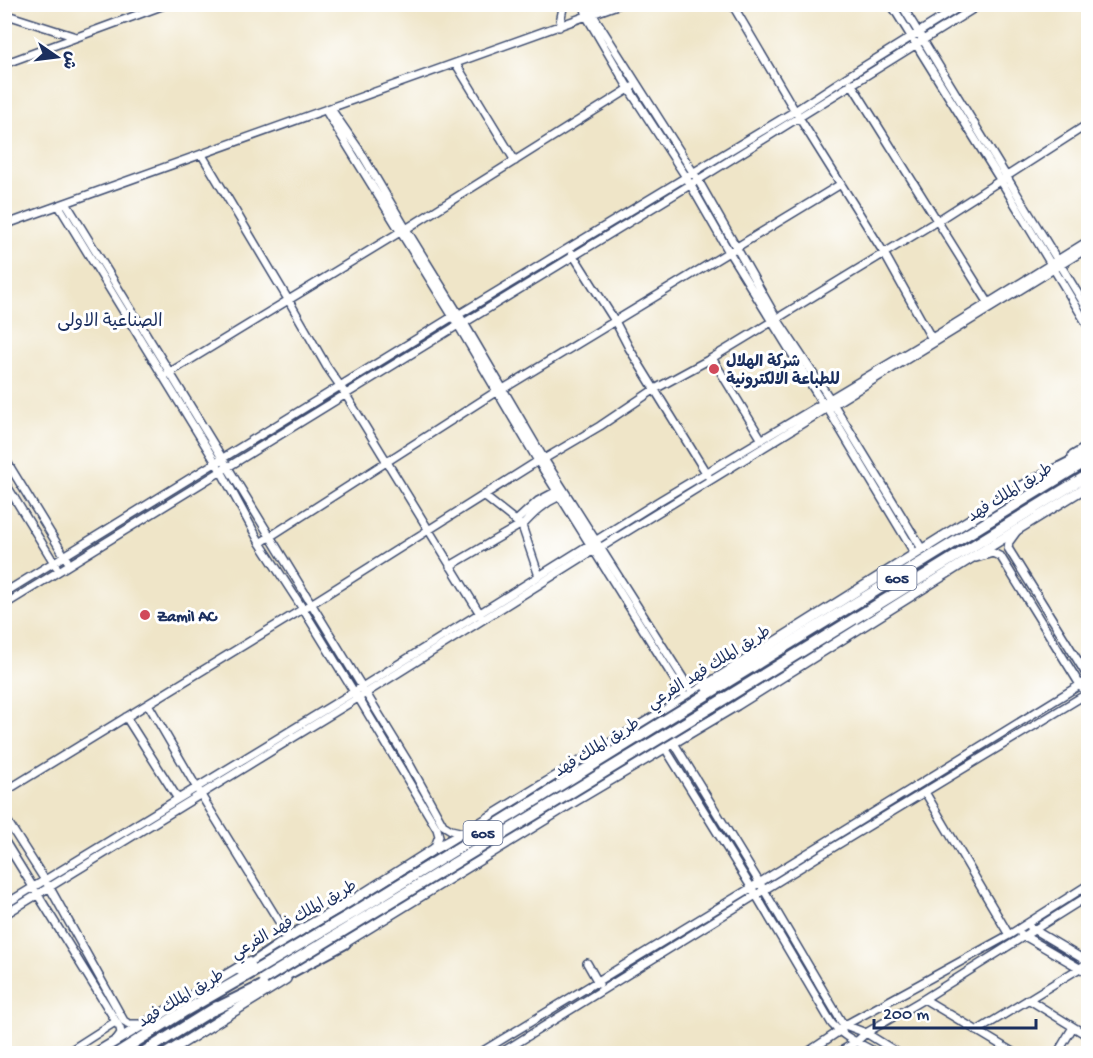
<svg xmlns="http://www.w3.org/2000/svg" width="1093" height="1058" font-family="'Gochi Hand','Playpen Sans Arabic',sans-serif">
<rect width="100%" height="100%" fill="#fff"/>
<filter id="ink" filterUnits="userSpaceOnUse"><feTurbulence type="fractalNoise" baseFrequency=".0167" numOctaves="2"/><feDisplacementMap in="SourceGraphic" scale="12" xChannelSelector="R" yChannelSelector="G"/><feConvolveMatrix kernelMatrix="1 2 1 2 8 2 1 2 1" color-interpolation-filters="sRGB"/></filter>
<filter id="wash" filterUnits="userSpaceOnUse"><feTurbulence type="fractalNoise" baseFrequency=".008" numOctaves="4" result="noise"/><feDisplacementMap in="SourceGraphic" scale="24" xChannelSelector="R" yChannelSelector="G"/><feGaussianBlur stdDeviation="1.35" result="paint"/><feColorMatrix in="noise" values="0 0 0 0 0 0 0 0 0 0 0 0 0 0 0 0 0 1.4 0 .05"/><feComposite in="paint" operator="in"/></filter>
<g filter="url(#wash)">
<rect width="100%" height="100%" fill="#efe5c8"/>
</g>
<g filter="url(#ink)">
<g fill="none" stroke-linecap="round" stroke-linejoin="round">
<g stroke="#3b4a6e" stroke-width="10">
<path id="minor" d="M584 4 587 17 629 89 686 177 729 252 823 404 828 409 915 554
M586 4 698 180 777 319 834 405 922 549
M732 4 795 111 884 253 933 341
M891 4 1001 181 1088 326
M901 4 1088 310
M4 14 76 37
M559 27 563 8 561 4
M4 64 167 4
M456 64 515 161
M851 83 988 302
M331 109 360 151 406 229 464 323 544 459 693 694
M326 111 458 325 538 461 686 698
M202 155 289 301 327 367 341 387 482 617
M66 203 410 765 443 825 451 830 464 833
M59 206 221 471 260 543 303 609 354 692 358 697 437 829 439 836 434 849
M4 225 620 4
M572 253 615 321 629 348 708 476
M712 358 762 440
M167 374 400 232 406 229 632 87
M4 457 67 560
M4 481 56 566
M484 496 522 526 539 576
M516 521 538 501 557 491
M522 526C534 513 544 503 560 496
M1017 531 1009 542 1008 548 1088 677
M260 543 497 391 503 389 841 184
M976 558 993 553 1001 557 1082 688
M450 566 520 525
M4 593 452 317 458 315 795 111 847 77 964 4
M4 605 458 325 464 323 698 180 981 4
M148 704 201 795 281 925
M126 717 178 799
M674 743 764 890 841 1021 845 1025 866 1033 900 1054
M665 748 756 895 832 1024C844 1038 862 1044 878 1054
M4 792 311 604 538 461 544 459 600 426 655 389 712 358 937 221 1088 124
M925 792 1009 935
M4 816 50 888 124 1021 129 1024H142
M4 840 120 1028 121 1033 116 1040
M4 905 362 687 659 501 932 338 1088 241
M4 915 366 693 594 550 600 548 1088 248
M1031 928 1088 962
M1021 934 1088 973
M587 963 599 984
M924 999 1016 1054
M1028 999 1088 1036
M977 1031 1088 963
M65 1054 115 1022
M478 1054 759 883 1088 680
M499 1054 819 856 1088 693
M805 1054 838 1032 845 1025 1009 935 1088 885
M836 1054 856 1042 866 1033 924 999 1088 896
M1057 1054 1073 1027"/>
</g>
<g stroke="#3b4a6e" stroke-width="12">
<path id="major" d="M1073 456 1088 447
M296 933 355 899 434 849 464 833 578 763 686 698 1025 485
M341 945 575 801 737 705 968 560 1088 486
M94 1054 248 962
M165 1054 286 979"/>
</g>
<g stroke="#3b4a6e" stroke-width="14">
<path id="highway" d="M1020 488 1083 456
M706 695 1088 460
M711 707 1088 475
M242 971 300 931
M213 1010 289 973 345 943
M116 1054 183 1012 258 969
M141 1054 217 1007"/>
</g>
<use href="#minor" stroke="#fff" stroke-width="7"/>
<use href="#major" stroke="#fff" stroke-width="9"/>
<use href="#highway" stroke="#fff" stroke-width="10"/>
<g stroke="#3b4a6e" stroke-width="14" stroke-linecap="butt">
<path id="highway-bridge" d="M258 969 353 913 706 695
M264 979 711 707"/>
</g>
<use href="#highway-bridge" stroke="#fff" stroke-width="10"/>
</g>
</g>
<g fill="#d1495b" stroke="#fff" stroke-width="2">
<circle cx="714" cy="369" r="6"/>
<circle cx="145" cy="615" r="6"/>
</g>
<g text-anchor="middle" stroke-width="6" stroke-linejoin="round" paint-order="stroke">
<g fill="#fff" stroke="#5f6d8e" stroke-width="1.5">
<rect x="877.5" y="566" width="39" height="24" rx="4.5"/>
<rect x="463.5" y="821" width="39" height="24" rx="4.5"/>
</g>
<g font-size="15" font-weight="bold" fill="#1b2f5e">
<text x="897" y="583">605</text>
<text x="483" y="838">605</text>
</g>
<g font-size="16" font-weight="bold" fill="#1b2f5e" stroke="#fff" text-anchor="start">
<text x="726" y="366">شركة الهلال<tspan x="726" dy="18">للطباعة الالكترونية</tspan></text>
<text x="157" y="621">Zamil AC</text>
</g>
<g font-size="16" fill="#1b2f5e" stroke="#fff">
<text transform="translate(1009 491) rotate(-32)" y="6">طريق الملك فهد</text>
<text transform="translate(708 666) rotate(-32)" y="6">طريق الملك فهد الفرعي</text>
<text transform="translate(596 746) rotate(-32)" y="6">طريق الملك فهد</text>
<text transform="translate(293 918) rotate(-30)" y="6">طريق الملك فهد الفرعي</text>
<text transform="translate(180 997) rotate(-31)" y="6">طريق الملك فهد</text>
</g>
<g font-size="18" fill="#1b2f5e" stroke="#fff">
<text x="110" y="326">الصناعية الاولى</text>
</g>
</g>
<rect width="1093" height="1058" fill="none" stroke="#fff" stroke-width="24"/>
<g transform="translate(57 57) rotate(104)" stroke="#ffffff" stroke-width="4.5" paint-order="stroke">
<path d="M0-4.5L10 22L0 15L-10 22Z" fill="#1b2f5e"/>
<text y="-9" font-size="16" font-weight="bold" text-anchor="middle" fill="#1b2f5e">ش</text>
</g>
<path d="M874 1019v9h162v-9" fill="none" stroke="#1b2f5e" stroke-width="3"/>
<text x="883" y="1019" font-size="18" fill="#1b2f5e" stroke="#ffffff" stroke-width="4.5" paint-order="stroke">200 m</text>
</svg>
